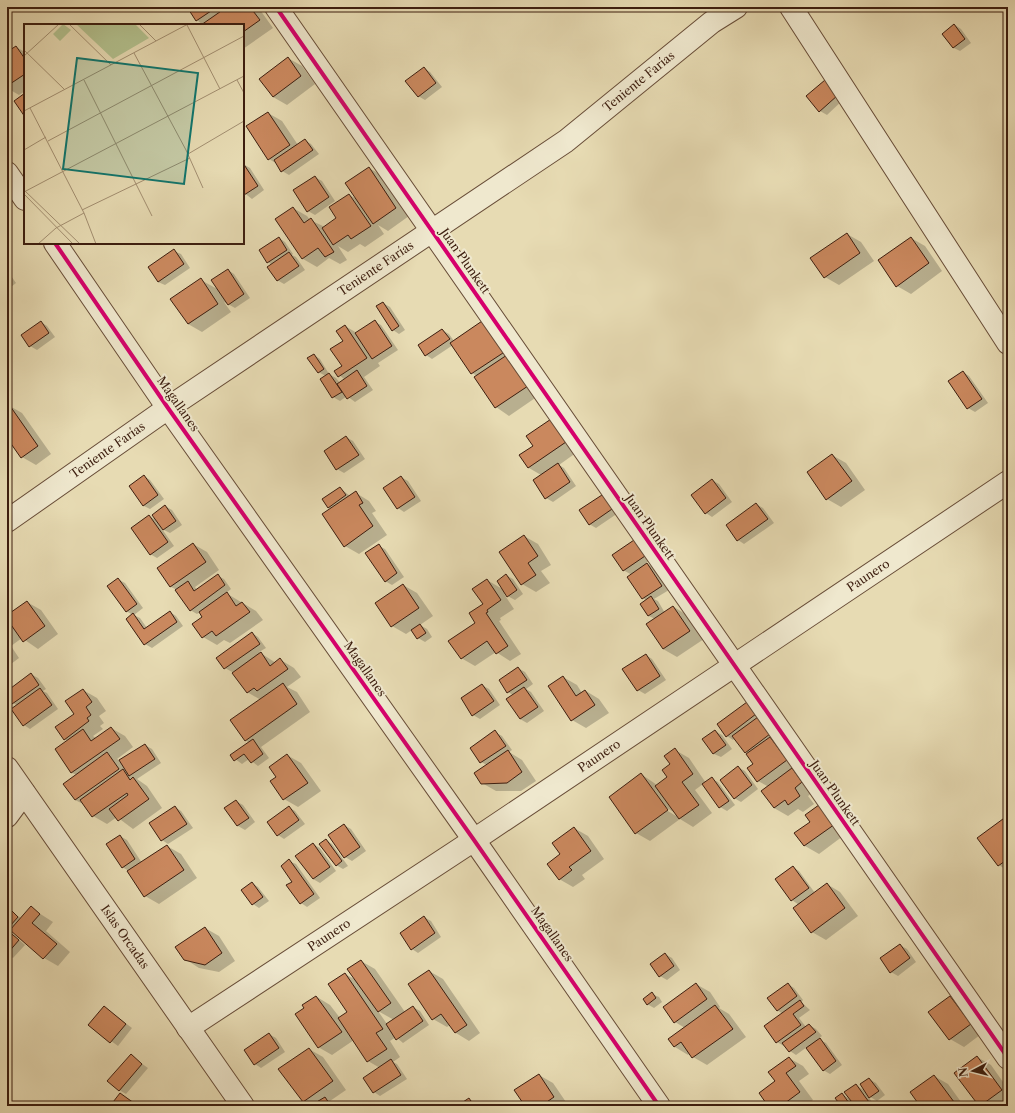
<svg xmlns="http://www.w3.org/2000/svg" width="1015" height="1113" font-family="'Libre Caslon Text',serif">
<rect width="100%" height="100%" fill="#e7dbb3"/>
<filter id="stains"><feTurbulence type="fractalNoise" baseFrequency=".005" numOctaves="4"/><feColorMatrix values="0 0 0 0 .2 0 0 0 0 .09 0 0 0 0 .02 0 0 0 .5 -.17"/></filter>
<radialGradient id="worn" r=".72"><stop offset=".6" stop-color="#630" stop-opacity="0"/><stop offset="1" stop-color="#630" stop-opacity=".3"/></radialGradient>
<path fill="#0003" fill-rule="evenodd" d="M188 7H258L273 28 243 49V25H203L197 20Z
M955 25 961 29 971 43 960 51 954 48 944 34Z
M16 47 25 52V91L19 95 7 88V53Z
M288 58 302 66 315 84 287 105 273 97Z
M424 68 430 72 442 87 425 100 418 96Z
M825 81 844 99 827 115 820 111Z
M268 113 282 121 298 145 305 140 311 144 319 154 289 175 282 171 277 164 269 159Z
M243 164 250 168 264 190 252 199 243 192Z
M369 168 383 176 409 216 388 231 378 225 384 234 365 247 360 244 348 252 338 246 347 260 340 264 329 258 317 267 303 259 276 219 293 208 307 216 310 220 325 227 338 218 349 195 359 200Z
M315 177 322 181 335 201 315 215 308 211Z
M847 234 861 242 874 261 839 285 825 277Z
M279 238 285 242 293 254 292 255 296 257 305 270 284 284 277 280 272 265 268 262 260 251Z
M911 238 925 246 942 271 911 294 897 286Z
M174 251 181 254 190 268 165 285 158 282Z
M7 270 16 283 7 290Z
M228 270 234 274 250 298 235 308 224 302 231 312 202 332 188 324 201 280 219 290Z
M383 303 390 307 405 330 399 334 393 330Z
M485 321 541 394 509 416 496 407 477 376 472 373 453 345 432 359 426 355 442 330 449 334 454 341Z
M41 322 47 326 55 337 37 350 30 346Z
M375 322 381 325 398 350 378 363 380 366 364 377 373 390 355 402 347 396 340 401 333 397 326 376 318 372 314 355 320 359 329 374 336 378 340 383 345 380 335 371 343 366 345 326 357 333Z
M963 372 969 376 988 403 975 412 968 408Z
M8 405 22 413 51 454 36 465 22 457 7 436Z
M557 417 580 450 559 465 564 468 576 486 553 502 546 498 541 475 529 468 520 455 534 447Z
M346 437 353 441 365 459 344 473 337 469 325 451Z
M832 455 846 463 865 490 841 507 827 499Z
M144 476 150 480 164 499 150 509 144 506Z
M401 477 408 481 421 501 404 512 398 508Z
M712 480 719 484 732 502 712 517 706 513Z
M340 488 350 496 356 493 369 501 376 511 372 513 387 535 359 554 345 546 331 509 328 507Z
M605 494 621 511 596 528 589 524Z
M756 504 763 508 774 523 744 544 738 540Z
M165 506 172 510 182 525 170 533 162 529 174 546 157 558 150 554 149 516 158 521Z
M524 536 538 544 551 565 541 571 550 583 536 592 522 584Z
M637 539 654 558 646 563 654 568 669 590 654 599 658 601 665 613 674 607 687 615 704 639 677 657 663 649 655 619 649 616 641 604 647 601 643 598 629 577 632 575 623 570Z
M193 544 207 552 219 570 195 587 197 590 218 576 224 579 231 589 226 593 256 611 263 620 230 643 224 640 217 645 203 637 204 617 200 612 197 614 190 610 177 590 171 587 159 569Z
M379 546 385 549 404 577 392 585 385 581Z
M506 575 513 579 523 594 515 600 504 594 514 609 500 618 501 620 499 621 521 654 510 661 496 652 475 666 461 658 484 605 487 580 504 590Z
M118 579 125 583 143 608 134 615 140 618 147 628 170 612 176 616 183 626 152 648 145 644 133 615 126 611Z
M403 585 417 593 433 616 420 625 427 629 432 637 425 642 418 638 412 630 406 634 392 626Z
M27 602 41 610 58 634 38 649 22 638 11 646 19 658 7 667V623L13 627 7 617Z
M252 633 258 637 266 648 259 652 276 663 281 660 294 668 301 677 287 687 297 692 310 712 261 747 269 758 258 766 249 759 242 764 231 756 250 743 245 740 261 700 247 692 232 672 225 668Z
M646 655 652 659 666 680 645 694 638 690 624 669Z
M518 668 525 672 533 684 526 689 531 692 544 711 527 723 520 719 513 695 508 692Z
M31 674 38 678 46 689 43 691 47 693 58 709 30 729 24 725 13 710 18 706 13 703 7 695V692Z
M563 677 577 685 582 693 586 691 599 699 609 713 586 728 572 720 549 686Z
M482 685 489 689 500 705 480 719 473 715 462 698Z
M83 690 97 698 106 711 99 716 104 723 100 726 103 729 93 736 96 738 111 728 125 736 133 747 117 759 121 761 145 745 152 749 161 763 137 779 147 786 162 808 133 829 117 817 107 824 93 816 85 805 75 800 77 775 72 773 56 750 68 741 64 739Z
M747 703 776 738 773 740 784 746 815 791 808 796 814 804 803 812 798 809 788 816 774 808 769 787 758 781 754 764 748 754 735 738 733 740 727 736Z
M715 731 722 735 732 749 721 757 714 754 704 739Z
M495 732 502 736 512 750 509 752 522 760 536 781 521 791H496L482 783 487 765 481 762Z
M675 750 689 758 706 783 712 779 718 782 735 805 727 811 720 807 703 784 695 790 712 813 693 827 680 819 650 841 636 833 641 774 657 785 669 777ZM664 806 675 813 676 816 663 808Z
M287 755 301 763 321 791 298 807 284 799 271 781 277 777Z
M738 767 745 771 758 789 741 802 734 798Z
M236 801 243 805 255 822 245 830 238 826 226 808Z
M175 807 181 811 193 828 168 844 162 840Z
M289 807 295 811 305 824 284 839 278 835Z
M806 815 851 830 819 854 805 846 796 833 811 822Z
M1007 817 1008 818V871L999 865 979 838Z
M344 825 351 829 366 851 352 861 345 857Z
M574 828 588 836 604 859 582 875 585 879 573 887 559 879 561 855Z
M120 836 127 840 142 863 167 846 181 854 197 878 159 904 145 896 129 871 122 867Z
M326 840 332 844 348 866 343 869 336 865Z
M313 844 320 848 336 871 320 883 313 879Z
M289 861 296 864 320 898 307 907 301 903 293 882Z
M793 867 799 871 815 893 827 884 840 892 858 916 826 940 812 932 799 905 792 900Z
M252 883 258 887 269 901 259 908 253 904Z
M31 908 53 922 46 931 70 952 58 966 44 958 11 930 14 927 7 921 8 909 22 919Z
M424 917 431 921 441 937 418 953 412 949Z
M205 928 219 936 235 961 219 972 199 968 185 959Z
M7 929 25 945 13 958 7 954Z
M900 945 907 949 916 962 898 976 891 972Z
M665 954 672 958 680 970 667 980 660 976 651 964Z
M361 961 375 969 405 1012 413 1007 420 1011 429 1025 403 1043 396 1037 390 1041 400 1057 393 1062 397 1064 407 1079 380 1096 374 1092 380 1068 368 1061 354 1040 332 1055 318 1047 305 1008 317 997 330 1005 340 1018 348 1012 345 974 358 981ZM378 1011 394 1020 387 1024Z
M429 971 443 979 480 1033 469 1041 456 1033 450 1025 447 1027 433 1019Z
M696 984 710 992 720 1007 719 1008 729 1014 746 1037 707 1065 693 1057 690 1053 688 1055 675 1047 685 1028 675 1022Z
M788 984 794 988 803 1000 801 1002 810 1010 799 1018 806 1027 809 1025 816 1029 822 1036 818 1039 826 1043 842 1065 830 1074 823 1070 807 1047 796 1055 790 1051 785 1045 784 1046 777 1042 765 1026 783 1014 777 1010Z
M652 994 659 997 662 1002 654 1008 647 1004Z
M950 997 964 1005 984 1032 964 1047 950 1039Z
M104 1007 132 1028 118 1046 89 1025Z
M269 1034 276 1038 285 1052 261 1068 255 1064Z
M309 1049 323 1057 346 1090 330 1101 339 1106H311L303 1101Z
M131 1056 148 1068 126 1094 119 1090Z
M977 1057 991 1065 1008 1089V1104L1005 1106H980Z
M789 1058 803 1066 809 1074 799 1081 813 1100 805 1106H770L777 1081Z
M539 1075 553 1083 568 1105 526 1106Z
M934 1076 948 1084 964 1106H921Z
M869 1079 876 1083 885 1095 877 1101 867 1095 875 1106H842V1094L851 1100 856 1085 865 1091Z
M120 1094 134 1102 139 1106H111Z
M469 1099 481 1106H459Z
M902 1102 908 1106H897Z"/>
<path fill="#ca885e" stroke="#3d1e0f" d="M187 7H217L196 21Z
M227 7H250L260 20 243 32V25H201Z
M954 24 965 39 953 48 942 34Z
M16 46 25 59V74L7 86V52Z
M288 57 301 76 273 97 259 79Z
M424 67 436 83 418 97 405 81Z
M825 80 838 95 819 112 806 96Z
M25 93V117L14 101Z
M268 112 290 145 268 160 246 126Z
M305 139 313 150 281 172 274 160Z
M243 163 258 186 244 195 243 194Z
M369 167 396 208 373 224 345 183Z
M315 176 329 197 307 212 293 190Z
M349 194 371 226 351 239 348 235 333 245 322 228 336 218 329 207Z
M293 207 304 223 311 218 334 252 325 257 318 248 302 259 275 219Z
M847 233 860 253 824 278 810 258Z
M279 237 287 250 267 263 259 250Z
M911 237 929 263 896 287 878 260Z
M174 249 184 264 158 282 148 267Z
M289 252 299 266 277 281 267 267Z
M228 269 244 294 228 305 211 280Z
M201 278 218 304 188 324 170 299Z
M383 302 399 326 392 331 376 306Z
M485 319 506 351 471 374 450 343Z
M375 320 392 346 372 359 355 333Z
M41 321 49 333 29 347 21 335Z
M345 325 367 358 338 377 334 371 342 366 330 349 343 341 336 331Z
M442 329 450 339 425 356 418 345Z
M314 354 324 369 318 373 307 358Z
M507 355 528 386 495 408 474 377Z
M357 370 367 386 347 399 337 384Z
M963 371 982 399 967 409 948 381Z
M329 373 342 392 332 398 320 379Z
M8 403 38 446 21 458 7 438Z
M557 415 566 442 528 468 519 455 533 446 526 436Z
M346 436 359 455 336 470 324 451Z
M832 454 852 481 826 500 807 472Z
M558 463 570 482 545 499 533 480Z
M144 475 158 495 143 506 129 486Z
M401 476 415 497 397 509 383 488Z
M712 479 726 498 705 514 691 495Z
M340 487 346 495 328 508 322 499Z
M356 491 363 503 359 505 373 526 344 547 322 514Z
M605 493 615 507 589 525 579 510Z
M756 503 768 519 737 541 726 525Z
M165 505 176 521 163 530 152 515Z
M149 515 168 542 150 555 131 528Z
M524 535 538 556 528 563 536 575 521 585 499 552Z
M637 538 648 554 623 571 612 555Z
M193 543 206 562 170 587 157 568Z
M379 544 397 573 385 582 365 553Z
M647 563 662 586 642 599 627 577Z
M218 574 225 585 190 611 175 590 188 581 194 591Z
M506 574 517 590 507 597 497 581Z
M118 578 137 604 126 612 107 586Z
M487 579 501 600 487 610 488 612 486 613 508 646 496 654 487 641 461 659 448 641 475 623 469 613 483 604 472 589Z
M403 584 419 608 391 627 375 603Z
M227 592 236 606 242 602 250 612 216 636 212 631 202 638 192 624 202 617 199 612Z
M651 596 659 609 648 616 640 604Z
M27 601 45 626 23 642 7 619V615Z
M673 606 690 631 663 649 646 624Z
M170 611 177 622 144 645 126 619 133 613 144 629Z
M420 624 426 633 417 639 411 630Z
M252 632 260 644 224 669 216 658Z
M261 652 270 666 280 658 288 669 257 691 254 688 247 693 232 673Z
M646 654 660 676 637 691 622 669Z
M518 667 527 680 507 693 499 680Z
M31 673 39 685 12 704 7 697V691Z
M563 676 576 696 585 690 595 705 571 721 548 686Z
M283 683 297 704 245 741 230 720Z
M482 684 494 701 472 716 461 698Z
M524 687 538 707 520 719 506 699Z
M40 688 52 705 23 726 11 709Z
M83 689 92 702 86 707 91 715 87 718 89 721 64 740 55 727 74 714 65 701Z
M747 702 756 714 726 737 717 724Z
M758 717 770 734 745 753 732 736Z
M111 727 120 739 71 773 55 749 83 729 91 741Z
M495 730 506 746 480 763 470 748Z
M715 730 726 745 713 754 702 739Z
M770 737 787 760 757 782 747 768 753 764 746 754Z
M253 739 263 754 251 763 244 754 234 761 230 755Z
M145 744 155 759 129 776 119 760Z
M675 748 693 774 682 782 699 805 679 819 655 786 667 777 662 770 670 764 664 756Z
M508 750 522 772 507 783 481 784 474 773Z
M107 752 119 769 75 800 63 784Z
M287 754 308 783 283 800 270 781 276 777 269 767Z
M738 766 752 785 734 799 720 780Z
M792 768 802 782 795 788 800 796 788 805 785 800 774 808 761 791Z
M123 769 130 780 133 777 149 799 118 821 109 809 128 795 127 793 92 817 80 800Z
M641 773 668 810 635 834 609 797Z
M712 777 729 801 719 808 702 784Z
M236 800 249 818 237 826 224 808Z
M823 802 838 822 804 846 794 833 810 822 805 815Z
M175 806 187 824 161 841 149 823Z
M289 806 299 820 277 836 267 822Z
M1007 816 1008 859 998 866 977 838Z
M344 824 360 847 344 858 328 835Z
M574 827 591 851 569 867 572 870 559 880 547 864 560 854 552 843Z
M120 835 135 859 122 868 106 844Z
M326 839 342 861 336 866 319 844Z
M313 843 330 867 313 879 295 856Z
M167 845 184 870 144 897 127 871Z
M289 859 314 894 300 904 286 885 292 882 281 866Z
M793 866 809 888 791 901 775 879Z
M252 882 263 897 252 905 241 890Z
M827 883 845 908 811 933 793 908Z
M31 906 40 914 32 923 57 944 43 959 10 930Z
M8 907 18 917 10 926 7 923Z
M424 916 435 933 411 950 400 933Z
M205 927 222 953 205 965 184 960 175 947Z
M7 930 19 940 7 954Z
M900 944 910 958 890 973 880 958Z
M665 953 674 966 659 977 650 964Z
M361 960 391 1003 378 1012 347 969Z
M429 970 467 1025 455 1033 441 1014 432 1020 408 984Z
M345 973 383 1029 376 1033 387 1049 367 1062 338 1018 347 1012 328 984Z
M696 983 707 999 674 1023 663 1007Z
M788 983 797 996 777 1011 767 998Z
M652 992 656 998 647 1005 643 999Z
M316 996 342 1032 318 1048 295 1014 304 1008 302 1005Z
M950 996 971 1024 949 1040 928 1012Z
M800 1000 804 1006 793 1014 801 1025 776 1043 764 1026Z
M715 1005 733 1029 692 1058 681 1042 674 1047 668 1039Z
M104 1006 126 1024 110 1043 88 1025Z
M413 1006 423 1021 396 1040 386 1024Z
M809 1024 816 1032 789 1052 782 1043Z
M269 1033 279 1048 254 1065 244 1050Z
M820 1038 836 1061 823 1071 806 1048Z
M309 1048 333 1081 303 1102 278 1069Z
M131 1054 142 1064 119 1091 107 1081Z
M977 1056 1002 1090 980 1106H979L954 1073Z
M789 1057 796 1066 786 1073 800 1092 781 1106H768L759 1093 775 1081 768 1072Z
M391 1059 401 1075 373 1093 363 1078Z
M539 1074 554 1097 541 1106H525L514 1090Z
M934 1075 957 1106H920L910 1092Z
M869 1078 879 1091 869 1098 860 1084Z
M856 1084 866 1098 872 1106H855L844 1092Z
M120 1093 138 1106H110Z
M842 1093 851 1106H841L835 1098Z
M325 1097 331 1106H310Z
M469 1098 474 1106H457Z"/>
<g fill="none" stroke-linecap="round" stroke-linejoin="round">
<g stroke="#684d38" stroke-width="24">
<g id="minor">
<path d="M276 7 1008 1058"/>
<path d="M791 7 1008 343"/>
<path d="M7 173 25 199"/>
<path d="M55 243 168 408 474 840 659 1106"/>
<path id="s1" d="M7 521 168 408 566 141 712 22 736 7"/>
<path id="s2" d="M7 768 243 1106"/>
<path d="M7 816 24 793"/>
<path id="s3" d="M188 1028 474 840 1008 482"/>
</g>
</g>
<use href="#minor" stroke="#efe8ce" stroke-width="22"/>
<g stroke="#efe8ce" stroke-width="6">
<path id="cycleway" d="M276 7 1008 1058
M55 243 168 408 474 840 659 1106"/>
</g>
<use href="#cycleway" stroke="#d6006c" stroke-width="4"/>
</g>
<g text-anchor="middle" stroke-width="4" stroke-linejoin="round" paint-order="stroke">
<g font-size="12" fill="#3d1e0f" stroke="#efe8ce">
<text dy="4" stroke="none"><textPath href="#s1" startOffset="770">Teniente Farías</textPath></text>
<text transform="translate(465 261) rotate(55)" y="4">Juan Plunkett</text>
<text dy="4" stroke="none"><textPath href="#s1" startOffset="447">Teniente Farías</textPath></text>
<text transform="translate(178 404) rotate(55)" y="4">Magallanes</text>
<text dy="4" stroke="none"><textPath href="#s1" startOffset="123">Teniente Farías</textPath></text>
<text transform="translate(650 527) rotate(55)" y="4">Juan Plunkett</text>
<text dy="4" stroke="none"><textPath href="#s3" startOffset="817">Paunero</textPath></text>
<text transform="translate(365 669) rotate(55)" y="4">Magallanes</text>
<text dy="4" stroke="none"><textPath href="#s3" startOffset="493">Paunero</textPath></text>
<text transform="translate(835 793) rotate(55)" y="4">Juan Plunkett</text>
<text transform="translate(552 934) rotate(55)" y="4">Magallanes</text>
<text dy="4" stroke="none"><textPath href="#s3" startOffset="169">Paunero</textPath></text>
<text dy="4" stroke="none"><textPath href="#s2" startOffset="206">Islas Orcadas</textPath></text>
</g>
</g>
<g transform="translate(24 24)">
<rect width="220" height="220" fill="#e7dbb3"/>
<path d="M39 0 47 6 36 17 29 10ZM52 0H111L125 14 89 35Z" fill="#b3c18e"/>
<path fill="none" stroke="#a38f71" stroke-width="1" d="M45 0 87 41M115 0 132 17M163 1 196 65M0 26 41 66M110 29 162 126 179 164M0 32 35 0M60 56 128 192M213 56 220 69M6 84 60 189 72 220M0 87 164 0M24 117 220 12M0 126 22 113M164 130 220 97M0 166 56 220M0 168 220 52M0 170 49 220M58 186 166 134M14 220 32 204 60 189"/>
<path fill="#0f766e" fill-opacity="0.15" stroke="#0f766e" stroke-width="2" d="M53 34 174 49 160 160 39 145Z"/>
<rect width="220" height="220" fill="none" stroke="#3d1e0f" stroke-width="2"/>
</g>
<rect width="1015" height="1113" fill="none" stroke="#e7dbb3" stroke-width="24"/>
<rect x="8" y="8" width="999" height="1097" fill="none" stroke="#3d1e0f" stroke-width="2"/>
<rect x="12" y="12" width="991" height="1089" fill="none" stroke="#3d1e0f"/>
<g transform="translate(973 1071) rotate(263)" stroke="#efe8ce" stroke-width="3" paint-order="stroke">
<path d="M0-3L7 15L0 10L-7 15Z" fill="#3d1e0f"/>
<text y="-6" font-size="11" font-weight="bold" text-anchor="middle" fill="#3d1e0f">N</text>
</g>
<rect width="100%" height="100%" filter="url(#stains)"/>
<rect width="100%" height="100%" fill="url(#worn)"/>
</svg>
